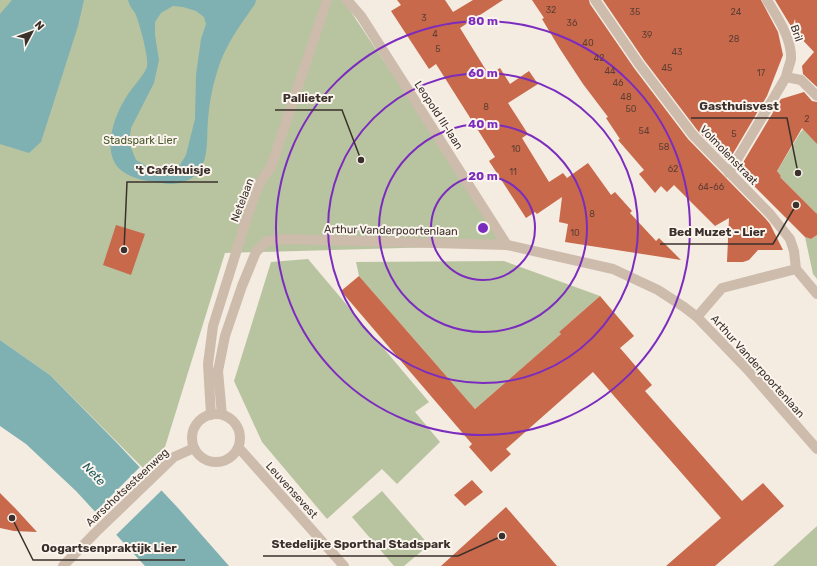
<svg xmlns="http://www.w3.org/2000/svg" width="817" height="566" font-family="Rubik,sans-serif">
<rect width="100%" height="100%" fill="#f4ebe1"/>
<path fill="#b8c4a0" d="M0 0H343L507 245 225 253 165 447 143 468 50 375 0 340Z
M805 127 817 141 816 143 817 144V216L816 213 780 177 781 176 777 171 800 133Z
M817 235V279L813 274 805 237 811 239Z
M308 259 429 402 415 412 440 442 397 484 382 469 327 519 262 442 234 381 271 262Z
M504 261 600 296 559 332 561 334 475 409 359 276 356 262Z
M382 491 429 545 404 566H394L352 517Z
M817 526V566H773Z"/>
<path fill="#7fb0b2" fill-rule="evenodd" d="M12 0H84L78 26 41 142 29 153 0 144V14Z
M128 0H256L255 4C239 27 225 45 217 72 212 88 209 104 208 120 206 142 211 171 186 181 178 184 171 185 162 183 149 181 134 180 122 171 100 154 114 115 127 96 131 89 146 73 147 66 149 58 139 21 135 13 132 9 129 5 128 0ZM173 6 183 7 196 11 204 17 206 24 201 39 196 75 195 119 186 155 180 165 171 170H162L148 167 136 160 129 143 131 128 154 83 159 60 155 35V22L161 13Z
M0 340 50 375 116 442 178 508 229 566H145L76 491 26 444 0 426Z"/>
<path fill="#f4ebe1" d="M141 466 163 489 115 536 94 513Z"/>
<path fill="#c8694b" d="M397 0H445L453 12 473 0H503L460 28 489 75 500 68 510 84 529 71 538 84 508 103 528 134 522 138 549 182 563 173 567 178 588 163 611 195 615 192 632 211 630 213 656 241 659 238 681 260 565 242 568 224 559 222 562 197 537 214 535 212 526 218 489 161 495 157 436 64 429 69 391 11 401 5Z
M532 0H589L590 4 634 68 688 139 765 218 770 224 783 250H758L749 260 743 262H727L729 218 715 226 674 185 667 192 661 186 655 193 639 174 644 170 618 140 620 139 606 118 608 117 583 84 560 49 542 19 544 18Z
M603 0H761L778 32 783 55 767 96 728 162 698 131 644 60Z
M775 0H817V87L803 74 802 66 814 52 797 34 795 19 792 28Z
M804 92 812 101 817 102V144L802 128 777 171 781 176 780 177 817 214V235L811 239 805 237 745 177 748 182 738 171 781 99Z
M116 225 145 234 131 275 103 265Z
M359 276 475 409 561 334 559 332 600 296 634 336 620 348 652 385 645 391 742 501 763 483 784 506 715 566H666L721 518 593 372 506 449 511 454 491 472 469 447 472 444 341 291Z
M472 480 483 492 465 506 454 495Z
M0 493 15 508 37 532 14 531 0 528Z
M506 507 557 566H441Z"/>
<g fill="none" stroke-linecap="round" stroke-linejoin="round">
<path stroke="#cdbbac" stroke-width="10" d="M347 0 361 16 507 245
M595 0 639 64 693 135 770 214 790 239 794 251 796 269
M786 77 801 80 817 96
M729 173 786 77C787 71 790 64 791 59 792 38 777 17 767 0
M796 269 817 294
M697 317 722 288 796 269
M192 438a24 24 0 1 1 48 0a24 24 0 1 1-48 0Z
M211 415 208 364 213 326 249 211 259 184 271 167 327 0
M222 415 218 371 225 336 242 286 256 252 267 241 285 239 507 245 613 269 658 290 684 307 697 317 748 370 817 449
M239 448 344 566
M63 566 95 533 174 457 194 448"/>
</g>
<g fill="none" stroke="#7b2cbf" stroke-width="2">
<circle cx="483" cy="228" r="52"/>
<circle cx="483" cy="228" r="104"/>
<circle cx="483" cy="228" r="155"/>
<circle cx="483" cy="228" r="207"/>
</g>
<g text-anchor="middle" stroke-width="4" stroke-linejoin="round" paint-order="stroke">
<g font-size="9" fill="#5e3e33">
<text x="551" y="13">32</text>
<text x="635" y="15">35</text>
<text x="736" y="15">24</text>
<text x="424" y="21">3</text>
<text x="572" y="26">36</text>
<text x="435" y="37">4</text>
<text x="647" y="38">39</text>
<text x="734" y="42">28</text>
<text x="588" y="46">40</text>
<text x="438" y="52">5</text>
<text x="677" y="55">43</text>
<text x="599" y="61">42</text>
<text x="667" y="71">45</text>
<text x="610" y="74">44</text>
<text x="761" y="76">17</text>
<text x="618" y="86">46</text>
<text x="626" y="100">48</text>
<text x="486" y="110">8</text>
<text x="631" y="112">50</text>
<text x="807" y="122">2</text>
<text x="644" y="134">54</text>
<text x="734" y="137">5</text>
<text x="664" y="150">58</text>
<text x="516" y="152">10</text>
<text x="673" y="172">62</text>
<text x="513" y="175">11</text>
<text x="711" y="190">64-66</text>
<text x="592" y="217">8</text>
<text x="575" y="236">10</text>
</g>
<g font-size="11" fill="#3b302b" stroke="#fbf5ee">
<text transform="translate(797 33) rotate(71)" y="4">Bril</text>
<text transform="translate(439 115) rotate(57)" y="4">Leopold III-laan</text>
<text transform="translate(729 155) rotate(46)" y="4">Volmolenstraat</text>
<text transform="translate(242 200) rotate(-69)" y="4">Netelaan</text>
<text transform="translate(391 230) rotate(1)" y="4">Arthur Vanderpoortenlaan</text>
<text transform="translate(758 366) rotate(48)" y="4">Arthur Vanderpoortenlaan</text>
<text transform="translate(127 487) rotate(-43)" y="4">Aarschotsesteenweg</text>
<text transform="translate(292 490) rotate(48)" y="4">Leuvensevest</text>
</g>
<g font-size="11" fill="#4a5a2e" stroke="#fbf5ee">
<text x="140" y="144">Stadspark Lier</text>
</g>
<g font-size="12" font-style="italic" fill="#1f5a5e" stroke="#fbf5ee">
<text transform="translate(94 474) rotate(46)" y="4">Nete</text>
</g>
</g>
<circle cx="483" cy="228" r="6" fill="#7b2cbf" stroke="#fbf5ee" stroke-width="2"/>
<g font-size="12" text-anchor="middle" font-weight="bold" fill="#7b2cbf" stroke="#fbf5ee" stroke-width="4" stroke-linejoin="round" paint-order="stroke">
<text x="483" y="25">80 m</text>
<text x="483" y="77">60 m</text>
<text x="483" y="128">40 m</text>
<text x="483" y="180">20 m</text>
</g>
<path fill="none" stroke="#3b302b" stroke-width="1.5" d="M361 160L342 110H275M798 173L787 118H691M124 250L127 182H218M796 205L773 244H660M502 536L458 556H263M12 518L33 560H185"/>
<g fill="#3b302b" stroke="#fbf5ee" stroke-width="1.5">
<circle cx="361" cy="160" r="4"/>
<circle cx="798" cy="173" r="4"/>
<circle cx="124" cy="250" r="4"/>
<circle cx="796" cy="205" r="4"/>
<circle cx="502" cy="536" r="4"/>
<circle cx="12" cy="518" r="4"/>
</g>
<g font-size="12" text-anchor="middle" font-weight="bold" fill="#3b302b" stroke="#fbf5ee" stroke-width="4" stroke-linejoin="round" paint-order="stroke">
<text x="308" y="102">Pallieter</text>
<text x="739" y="110">Gasthuisvest</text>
<text x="173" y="174">'t Caféhuisje</text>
<text x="717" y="236">Bed Muzet - Lier</text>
<text x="361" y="548">Stedelijke Sporthal Stadspark</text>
<text x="109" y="552">Oogartsenpraktijk Lier</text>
</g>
<g transform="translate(32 32) rotate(49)" stroke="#fbf5ee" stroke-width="3" paint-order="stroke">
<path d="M0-3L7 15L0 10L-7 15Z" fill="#3b302b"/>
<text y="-6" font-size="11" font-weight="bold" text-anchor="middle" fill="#3b302b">N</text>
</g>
</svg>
